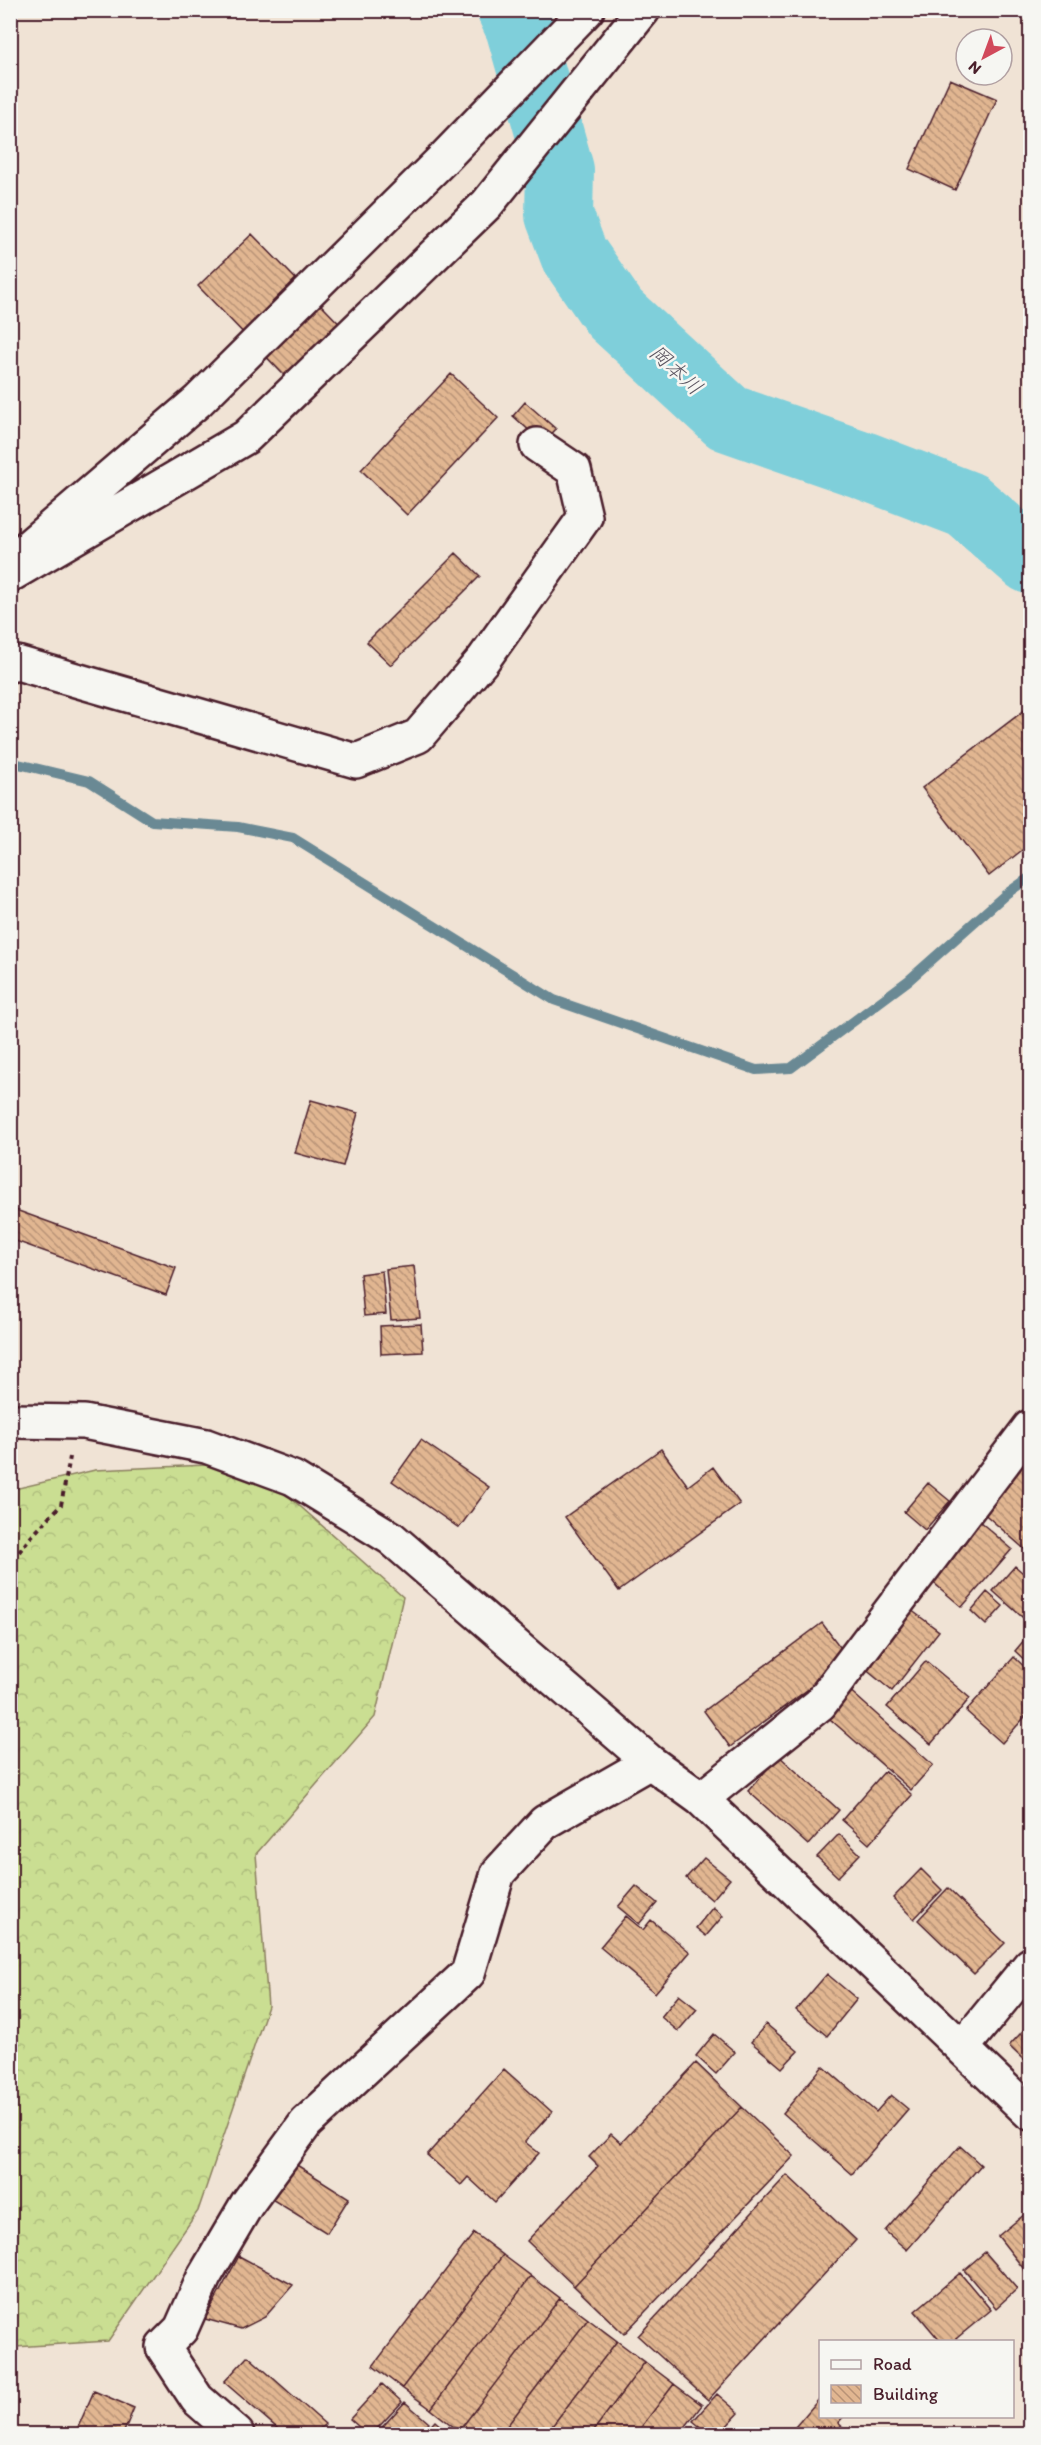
<svg xmlns="http://www.w3.org/2000/svg" width="1041" height="2445" font-family="Itim,'Klee One',sans-serif">
<defs>
<pattern id="forest-crowns" width="20" height="18" patternUnits="userSpaceOnUse" patternTransform="scale(1.5)"><rect width="20" height="18" fill="#cade92"/><path d="M2 6a3 3 0 1 1 6 0M12 15a3 3 0 1 1 6 0" fill="none" stroke="#afbe7e"/></pattern>
<pattern id="building-back-hatch" width="6" height="6" patternUnits="userSpaceOnUse" patternTransform="scale(1.5)"><rect width="6" height="6" fill="#e1b691"/><path d="M-1 5l2 2M0 0l6 6M5-1l2 2" fill="none" stroke="#b89377"/></pattern>
</defs>
<rect width="100%" height="100%" fill="#f0e3d5"/>
<filter id="ink" filterUnits="userSpaceOnUse"><feTurbulence type="fractalNoise" baseFrequency=".0167" numOctaves="2"/><feDisplacementMap in="SourceGraphic" scale="12" xChannelSelector="R" yChannelSelector="G"/><feConvolveMatrix kernelMatrix="1 2 1 2 8 2 1 2 1" color-interpolation-filters="sRGB"/></filter>
<g filter="url(#ink)">
<path fill="url(#forest-crowns)" stroke="#8a7e5e" stroke-width="1.5" d="M251 1463 403 1597 375 1717 256 1854 268 2006 198 2211 108 2341 15 2347 10 2336V1490L95 1470Z"/>
<g fill="none" stroke-linecap="round" stroke-linejoin="round">
<path stroke="#6a8994" stroke-width="10" d="M10 762 89 781 152 821 238 827 293 838 554 1000 756 1070 791 1068 909 980 1006 894 1030 877"/>
<path stroke="#7fcfda" stroke-width="68" d="M511 10 519 27 560 170 559 215 574 255 615 314 728 418 863 465 967 505 1030 560"/>
</g>
<path fill="url(#building-back-hatch)" stroke="#4a1f2b" stroke-width="1.5" d="M950 79 997 99 955 190 909 169Z
M252 234 361 346 306 398 198 286Z
M451 374 498 418 407 515 361 470Z
M525 402 556 429 543 443 513 416Z
M456 553 480 576 391 665 367 642Z
M1030 706V844L989 876 922 788Z
M311 1100 358 1113 343 1166 295 1153Z
M13 1209 176 1268 166 1295 10 1239Z
M414 1266 420 1318 391 1320 386 1269Z
M382 1271 386 1314 364 1316 360 1274Z
M421 1324 423 1352 381 1354 380 1326Z
M421 1440 489 1487 459 1528 392 1481Z
M661 1449 688 1486 713 1467 740 1504 619 1591 565 1517Z
M1030 1452V1552L1029 1553 980 1510Z
M928 1483 950 1501 925 1530 904 1512Z
M979 1521 1012 1549 962 1607 929 1579Z
M1015 1566 1030 1579V1624L993 1591Z
M987 1592 1003 1606 986 1625 971 1611Z
M911 1610 939 1631 892 1691 865 1669Z
M822 1623 849 1659 730 1747 704 1711Z
M1030 1633V1665L1015 1651Z
M1014 1657 1030 1672V1682L1023 1690 1030 1696V1711L1002 1743 966 1711Z
M926 1661 970 1698 931 1744 887 1707Z
M846 1687 933 1765 911 1790 823 1713Z
M779 1756 839 1810 808 1845 748 1791Z
M885 1771 912 1795 869 1844 842 1820Z
M839 1834 860 1854 838 1877 817 1857Z
M704 1858 730 1879 712 1900 686 1878Z
M921 1869 942 1890 914 1919 893 1898Z
M636 1886 657 1903 639 1924 618 1907Z
M948 1888 1005 1943 974 1974 918 1920Z
M713 1907 723 1916 706 1936 696 1928Z
M626 1916 643 1930 651 1920 690 1952 655 1993 600 1947Z
M827 1974 857 1999 827 2036 796 2010Z
M679 1995 697 2009 678 2031 661 2017Z
M1030 2023V2066L1009 2046Z
M766 2024 798 2051 782 2068 751 2042Z
M714 2034 735 2052 716 2074 696 2056Z
M696 2063 742 2107 574 2286 527 2241 598 2166 589 2157 611 2134 621 2143Z
M823 2066 876 2112 891 2095 908 2109 852 2174 783 2113Z
M504 2069 552 2112 525 2142 539 2153 495 2202 468 2177 461 2185 427 2155Z
M742 2107 794 2156 624 2334 574 2286Z
M960 2146 981 2165 907 2250 885 2231Z
M292 2162 349 2198 327 2233 270 2198Z
M787 2175 856 2240 708 2400 638 2336Z
M1030 2210V2277L998 2236Z
M474 2233 503 2255 402 2388 373 2366Z
M985 2252 1017 2289 996 2308 964 2270Z
M503 2255 531 2276 431 2409 402 2388Z
M239 2256 293 2285 265 2317 241 2329 205 2319Z
M960 2273 991 2310 952 2342H941L915 2311Z
M531 2276 560 2298 459 2431 431 2409Z
M560 2298 588 2319 501 2434H464L459 2431Z
M588 2319 617 2341 546 2434H501Z
M617 2341 645 2362 591 2434H546Z
M248 2356 325 2424 315 2434H284L224 2382Z
M645 2362 674 2384 636 2434H591Z
M382 2384 402 2402 372 2434H367L350 2419Z
M674 2384 702 2405 680 2434H636Z
M94 2391 134 2408 123 2434H75Z
M717 2394 739 2413 719 2434H709L693 2421Z
M820 2398V2416H844L838 2423 851 2434H789Z
M405 2402 429 2423 419 2434H376Z
M435 2421 450 2434H423Z"/>
<g fill="none" stroke-linecap="round" stroke-linejoin="round">
<g stroke="#4a1f2b" stroke-width="38">
<path id="minor" d="M10 665 17 663 356 761 418 736 483 660 585 517 574 470 537 445
M10 1421 84 1422 206 1446 293 1478 391 1538 650 1762 701 1799 1030 2113
M701 1799 820 1704 1030 1427
M962 2048 1030 1965
M237 2434 197 2399 163 2347 181 2329 204 2277 247 2204 306 2123 468 1973 498 1873 545 1822 650 1762"/>
</g>
<g stroke="#4a1f2b" stroke-width="38">
<path id="highway" d="M28 547 198 401 443 159 587 10
M10 575 246 437 487 204 643 10"/>
</g>
<path stroke="#4a1f2b" stroke-width="4" stroke-dasharray="4.5 4.5" stroke-linecap="butt" d="M19 1552 29 1539 61 1505 70 1457"/>
<use href="#minor" stroke="#f6f6f2" stroke-width="33"/>
<use href="#highway" stroke="#f6f6f2" stroke-width="33"/>
</g>
</g>
<g text-anchor="middle" stroke-width="5" stroke-linejoin="round" paint-order="stroke">
<g font-size="21" font-style="italic" fill="#5a5460" stroke="#f6f6f2">
<text transform="translate(676 370) rotate(42)" y="7">岡本川</text>
</g>
</g>
<rect width="1041" height="2445" fill="none" stroke="#f6f6f2" stroke-width="36"/>
<rect x="18" y="18" width="1005" height="2409" fill="none" stroke="#4a1f2b" stroke-width="2" filter="url(#ink)"/>
<rect x="819" y="2340" width="195" height="78" fill="#f6f6f2" stroke="#b1a0a2" stroke-width="1.5"/>
<rect x="831" y="2360" width="30" height="9" fill="#f6f6f2" stroke="#b1a0a2" stroke-width="1.5"/>
<text x="873" y="2370" font-size="18" fill="#4a1f2b">Road</text>
<rect x="831" y="2385" width="30" height="18" fill="url(#building-back-hatch)" stroke="#b1a0a2" stroke-width="1.5"/>
<text x="873" y="2400" font-size="18" fill="#4a1f2b">Building</text>
<g transform="translate(984 57) rotate(221)"><circle r="28" fill="#f6f6f2" stroke="#b1a0a2" stroke-width="1.5"/>
<path d="M0-4.5L10 22L0 15L-10 22Z" fill="#d1495b"/>
<text y="-9" font-size="16" font-weight="bold" text-anchor="middle" fill="#4a1f2b">N</text>
</g>
</svg>
